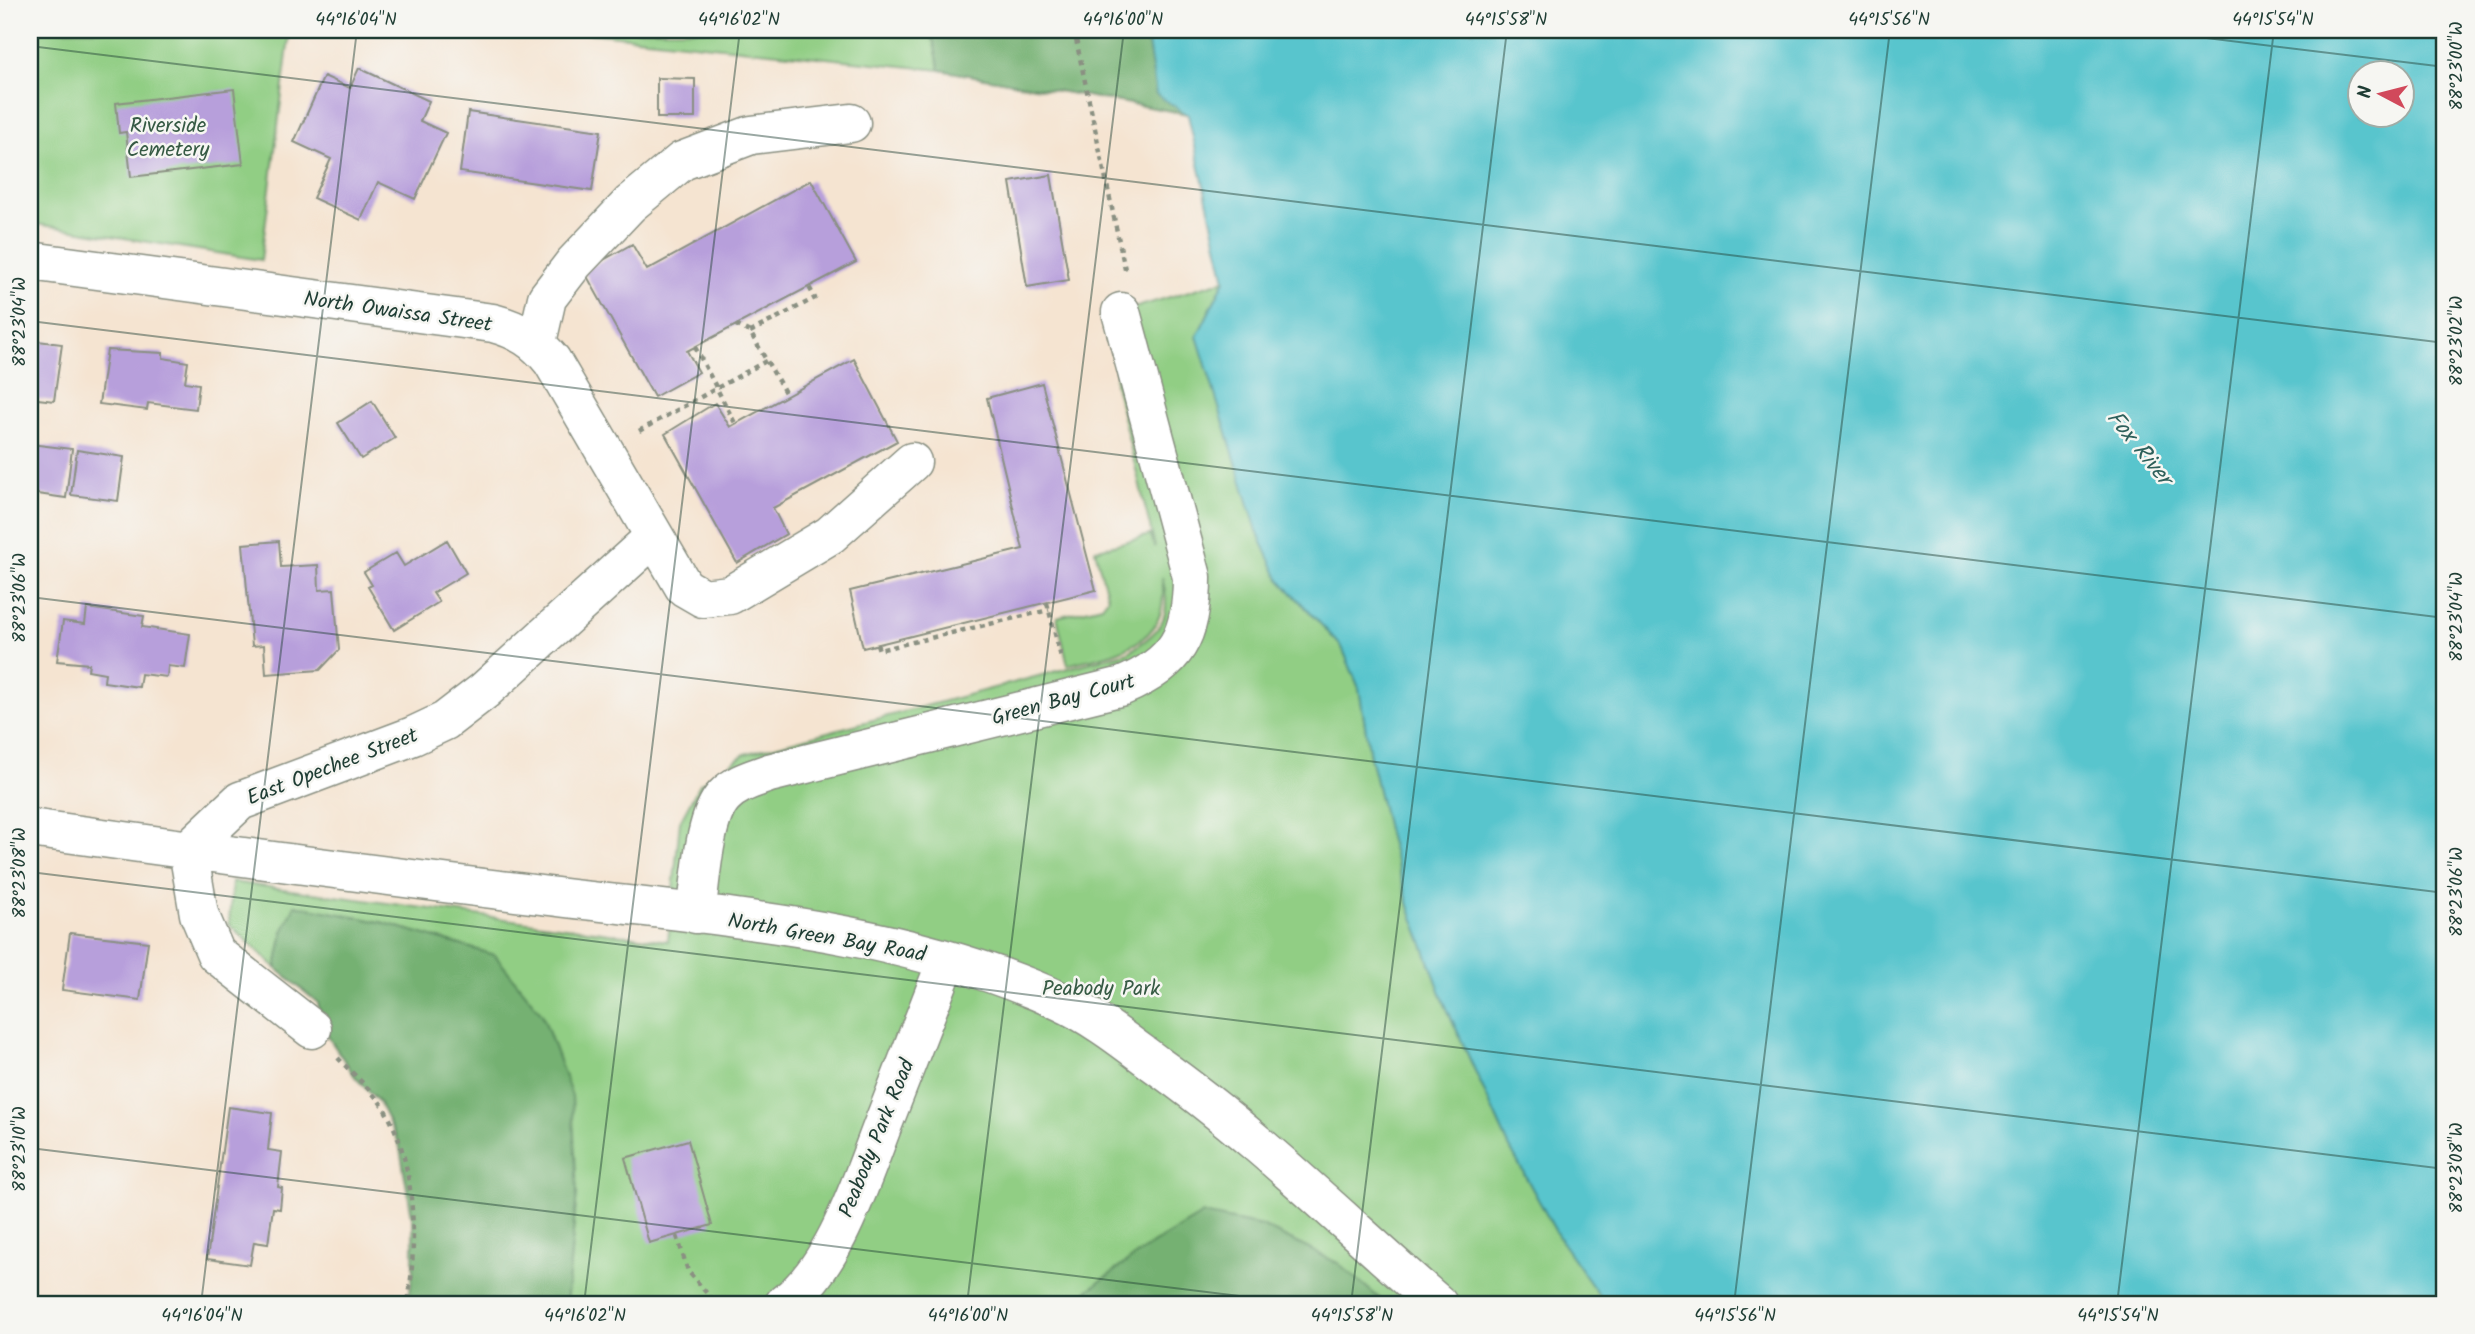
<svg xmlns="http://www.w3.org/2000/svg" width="2475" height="1334" font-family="Kalam,sans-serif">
<rect width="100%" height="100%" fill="#f6f6f2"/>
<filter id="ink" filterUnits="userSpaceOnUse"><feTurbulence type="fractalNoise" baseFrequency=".0143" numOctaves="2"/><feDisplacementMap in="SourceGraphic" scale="14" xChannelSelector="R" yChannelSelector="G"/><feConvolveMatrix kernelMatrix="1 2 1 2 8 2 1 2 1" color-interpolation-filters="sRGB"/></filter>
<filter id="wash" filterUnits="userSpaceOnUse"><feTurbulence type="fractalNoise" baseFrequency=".00686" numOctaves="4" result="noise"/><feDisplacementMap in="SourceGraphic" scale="28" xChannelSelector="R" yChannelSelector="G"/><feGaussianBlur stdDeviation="1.57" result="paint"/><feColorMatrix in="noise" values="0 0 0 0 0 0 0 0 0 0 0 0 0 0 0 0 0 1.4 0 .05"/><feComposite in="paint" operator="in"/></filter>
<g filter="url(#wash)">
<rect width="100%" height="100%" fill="#f5e4d1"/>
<path fill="#91ce84" stroke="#58865c" stroke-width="2" d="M30 30H290L261 260 30 223Z
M561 30H1146L1156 94 1188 114 940 70Z
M1225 280 1197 336 1279 579 1342 647 1359 688 1370 756 1389 837 1410 909 1445 1004 1509 1146 1561 1241 1605 1304H566L577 1192 495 955 381 922 283 932 276 968 229 924 232 882 668 941 680 821 700 784 745 754 1129 652C1162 630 1173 618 1162 577 1162 583 1164 591 1163 598 1161 649 1107 654 1068 665L1057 617 1102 606 1108 598 1095 550 1150 535 1155 547 1115 384 1121 312Z"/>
<path fill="#74b172" stroke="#4a7753" stroke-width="2" d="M931 30H1146L1156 94 1188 114 940 70Z
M295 905 381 922 495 955 542 1014 572 1096 577 1192 566 1304H408L413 1270V1222L399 1143 379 1102 356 1078 323 1029 318 1003 276 968 283 932Z
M1203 1214 1262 1226 1338 1263 1386 1304H1069L1146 1248Z"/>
<path fill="#58c5cd" stroke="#3c8180" stroke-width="2" fill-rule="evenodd" d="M1146 30H2433L2445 50V1304H1605L1561 1241 1509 1146 1445 1004 1410 909 1389 837 1370 756 1359 688 1342 647 1279 579 1258 534 1197 336 1225 280 1188 115 1156 94ZM2360 74H2402V116H2360Z"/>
<g id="blocks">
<path fill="#b79fdb" d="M359 68 429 101 420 121 446 133 415 199 378 182 361 220 313 198 331 159 294 142 324 76 350 88Z
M657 78 695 79V118H657Z
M234 89 243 164 131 177 126 132 119 133 116 103Z
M468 112 601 131 592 191 460 172Z
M1051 175 1069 280 1027 287 1010 182Z
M811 180 856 262 687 351 699 372 654 397 584 271 632 244 647 270Z
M30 340 62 344 54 401 30 398Z
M107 350 163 353V358L188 362 185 382 199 384 196 409 148 403 147 410 99 404Z
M854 359 897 441 773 508 786 534 737 563 665 434 715 403 730 427Z
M1042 383 1096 590 863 648 850 591 1023 549 987 398Z
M372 401 395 438 361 459 338 423Z
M30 444 72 449 66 498 30 493Z
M77 450 124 457 118 501 71 495Z
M447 540 466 573 433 593 439 602 394 630 368 587 372 585 364 572 396 553 404 566Z
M279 541 281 567 318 565 319 590 334 589 339 650 320 670 266 674 264 645 252 646 243 544Z
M87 608 144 616 142 627 190 634 185 668 168 666 167 677 141 674 139 687 104 682 105 673 88 670 89 664 57 661 63 621 85 624Z
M70 933 148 942 140 1000 62 990Z
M228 1107 272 1113 268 1150 282 1152 278 1187 282 1188 280 1209 273 1208 268 1244 254 1242 250 1265 207 1259Z
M688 1140 712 1225 649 1243 625 1158Z"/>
</g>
</g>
<g filter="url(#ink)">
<use href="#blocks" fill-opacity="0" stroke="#8a9082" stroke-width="2"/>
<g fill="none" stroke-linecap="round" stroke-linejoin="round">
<g stroke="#8a9082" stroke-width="41">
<path id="minor" d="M30 261 493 323C519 330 535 340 552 361L684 587 703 598 730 595 830 535 912 462
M537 342 547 298 574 263 630 204 682 161 751 135 851 123
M30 828C203 852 376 875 549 896 721 917 901 928 1060 1001 1095 1017 1126 1042 1157 1065 1257 1136 1345 1224 1438 1304
M188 850 240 801 413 736 445 721 484 691 654 537
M188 850 199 914 216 954 312 1029
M696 914C701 883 703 818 724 796 736 783 753 779 769 773L1123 686C1177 663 1192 636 1192 577L1121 312
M784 1304C837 1266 863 1174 887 1114 907 1063 927 1011 947 960"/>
</g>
<path stroke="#8a9082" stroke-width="4.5" stroke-dasharray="5 5" stroke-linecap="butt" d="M1074 30 1126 274
M736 325 750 332 787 396
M750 332 815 298 809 287
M695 347 736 425
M639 431 766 361
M1047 603 1062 661
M877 644 879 650 1049 610
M338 1058C351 1072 367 1086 379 1101 417 1153 417 1244 408 1304
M677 1236 688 1271 716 1304"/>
<use href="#minor" stroke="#fff" stroke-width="38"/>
</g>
</g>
<path fill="none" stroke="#1f3d34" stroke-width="2" stroke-opacity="0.45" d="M2141 30 2445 67M30 46 2445 343M30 321 2445 618M30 597 2445 893M30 872 2445 1169M30 1148 1305 1304M201 1304 357 30M584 1304 740 30M967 1304 1124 30M1351 1304 1507 30M1734 1304 1890 30M2117 1304 2274 30"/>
<g text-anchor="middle" stroke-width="5" stroke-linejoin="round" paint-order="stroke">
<g font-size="21" fill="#365a44" stroke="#f6f6f2">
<text x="168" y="132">Riverside<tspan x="168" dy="24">Cemetery</tspan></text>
<text x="1101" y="995">Peabody Park</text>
</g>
<g font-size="21" fill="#1f3d34" stroke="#f6f6f2">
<text transform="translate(398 311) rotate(8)" y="7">North Owaissa Street</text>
<text transform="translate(1063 699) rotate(-15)" y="7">Green Bay Court</text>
<text transform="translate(332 766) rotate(-21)" y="7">East Opechee Street</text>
<text transform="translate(827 937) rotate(10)" y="7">North Green Bay Road</text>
<text transform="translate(876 1138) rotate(-68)" y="7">Peabody Park Road</text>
</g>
<g font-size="23" font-style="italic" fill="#2d5f5a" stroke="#f6f6f2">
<text transform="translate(2140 447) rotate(51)" y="8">Fox River</text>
</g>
</g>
<rect width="2475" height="1334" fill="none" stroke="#f6f6f2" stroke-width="77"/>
<g transform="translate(2381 94) rotate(277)"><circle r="33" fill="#f6f6f2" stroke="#a0aca6" stroke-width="2"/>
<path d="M0-5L12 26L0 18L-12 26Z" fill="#d1495b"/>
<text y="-10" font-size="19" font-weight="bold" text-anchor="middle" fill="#1f3d34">N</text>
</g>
<rect x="38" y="38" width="2398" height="1258" fill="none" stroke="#1f3d34" stroke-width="2.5"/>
<g font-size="18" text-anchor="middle" fill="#1f3d34">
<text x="356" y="25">44°16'04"N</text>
<text x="739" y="25">44°16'02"N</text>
<text x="1123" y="25">44°16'00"N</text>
<text x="1506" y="25">44°15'58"N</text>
<text x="1889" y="25">44°15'56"N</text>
<text x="2273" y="25">44°15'54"N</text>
<text transform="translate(2456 66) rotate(-90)" y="6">88°23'00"W</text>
<text transform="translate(19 322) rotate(-90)" y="6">88°23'04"W</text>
<text transform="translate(2456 341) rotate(-90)" y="6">88°23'02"W</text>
<text transform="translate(19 598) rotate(-90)" y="6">88°23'06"W</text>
<text transform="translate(2456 617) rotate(-90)" y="6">88°23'04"W</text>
<text transform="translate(19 873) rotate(-90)" y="6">88°23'08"W</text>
<text transform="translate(2456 892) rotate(-90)" y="6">88°23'06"W</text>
<text transform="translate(19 1149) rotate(-90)" y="6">88°23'10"W</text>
<text transform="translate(2456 1168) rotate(-90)" y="6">88°23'08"W</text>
<text x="202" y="1321">44°16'04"N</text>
<text x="585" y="1321">44°16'02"N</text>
<text x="968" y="1321">44°16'00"N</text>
<text x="1352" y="1321">44°15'58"N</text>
<text x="1735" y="1321">44°15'56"N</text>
<text x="2118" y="1321">44°15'54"N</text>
</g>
</svg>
